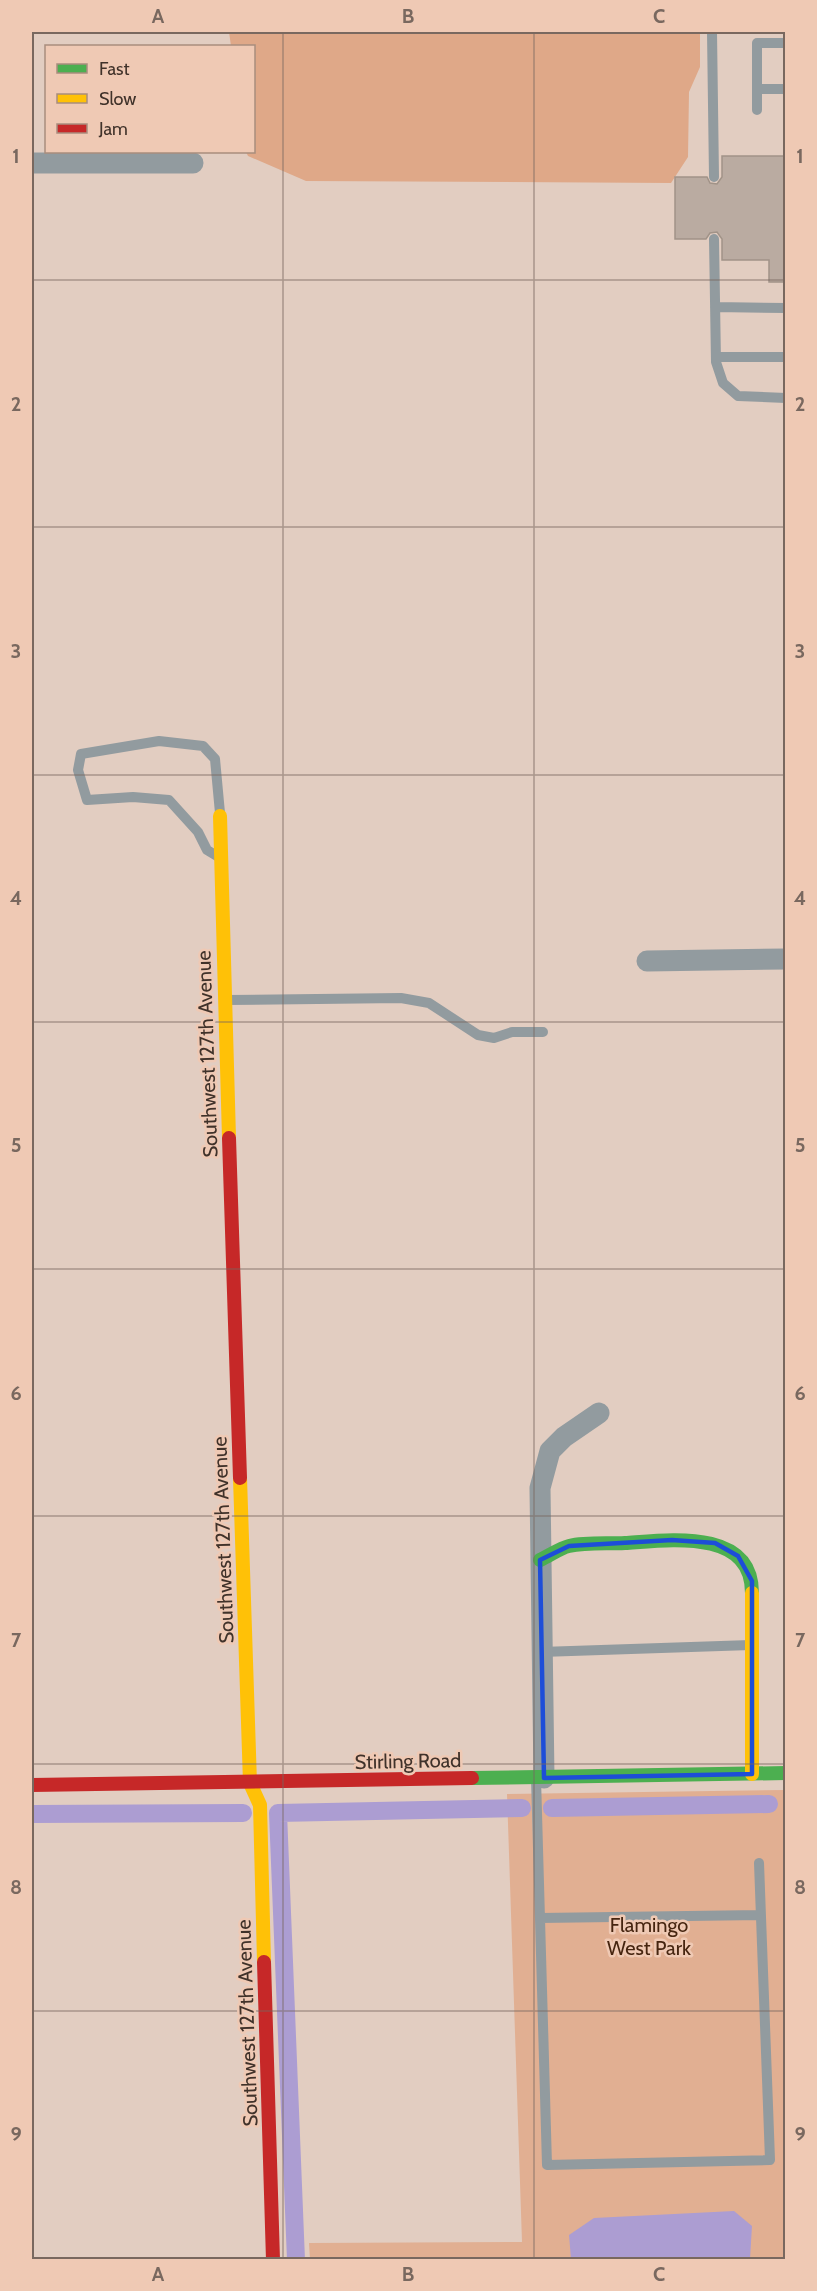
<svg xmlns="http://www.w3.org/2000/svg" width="817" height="2291" font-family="Cabin,sans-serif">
<rect width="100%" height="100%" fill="#e2cdc1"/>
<path fill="#e1af92" d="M785 1790V2259L310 2260 309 2243 522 2242 507 1794Z"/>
<path fill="#dfa888" d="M229 32H700V67L689 92 688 157 671 183 306 181 248 156 246 152H254V46H231Z"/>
<path fill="#ac9dd2" d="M734 2211 752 2226 750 2259H571L569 2235 594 2218Z"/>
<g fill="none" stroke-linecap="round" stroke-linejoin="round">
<path stroke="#ac9dd2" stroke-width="18" d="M552 1808 769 1804
M32 1814 243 1813
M296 2260 278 1813 522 1808"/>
</g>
<path fill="#baaba1" stroke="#a19388" stroke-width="1.5" d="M722 156H786V282H769V260H722V239L717 232 710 233 706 239H675V177H707L710 183 717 184 722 177Z"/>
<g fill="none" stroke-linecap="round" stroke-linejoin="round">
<path stroke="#929b9f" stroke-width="10" d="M712 32 714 177
M786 43H757V89H786
M757 89V110
M714 239 716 362 723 383 738 396 786 398
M715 307 786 308
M716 357H786
M217 856 207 850 198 832 169 800 133 797 87 800 78 770 81 754 159 741 203 746 215 759 220 813
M227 1000 401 998 429 1003 478 1035 494 1038 512 1032H543
M541 1652 751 1645
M536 1778 547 2165 770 2160 759 1863
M540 1918 761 1915"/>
<path stroke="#929b9f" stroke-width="21" d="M32 163H193
M647 961 786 959
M544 1778 540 1488 550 1451 564 1437 599 1413"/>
<path stroke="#4caf50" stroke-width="14" d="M540 1560C549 1556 560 1548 569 1546 586 1542 607 1544 625 1543 669 1540 752 1528 752 1593
M472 1778 786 1773"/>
<path stroke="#ffc107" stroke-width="14" d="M220 816 229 1138
M240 1478 250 1783 260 1805 264 1962
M752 1593V1774"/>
<path stroke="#c62828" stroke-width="14" d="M229 1138 240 1478
M32 1785 472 1778
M264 1962 273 2260"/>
</g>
<path fill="none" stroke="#1d4ed8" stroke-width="4.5" stroke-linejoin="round" d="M672 1540 715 1543 738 1556 752 1581V1774L544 1778 540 1560 569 1546Z"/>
<path fill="none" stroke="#79685f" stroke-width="1.5" stroke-opacity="0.55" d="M283 32V2260M534 32V2260M32 280H786M32 527H786M32 775H786M32 1022H786M32 1269H786M32 1516H786M32 1764H786M32 2011H786"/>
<g text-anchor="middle" stroke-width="5" stroke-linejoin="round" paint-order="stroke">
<g font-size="20" fill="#40322a" stroke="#efc9b4">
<text transform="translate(207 1054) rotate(-92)" y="7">Southwest 127th Avenue</text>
<text transform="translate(223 1540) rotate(-92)" y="7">Southwest 127th Avenue</text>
<text transform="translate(408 1761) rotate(-1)" y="7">Stirling Road</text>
<text transform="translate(247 2023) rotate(-92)" y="7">Southwest 127th Avenue</text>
</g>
<g font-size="20" fill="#462510" stroke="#efc9b4">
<text x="649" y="1932">Flamingo<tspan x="649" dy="23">West Park</tspan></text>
</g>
</g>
<rect width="817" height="2291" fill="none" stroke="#efc9b4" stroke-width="66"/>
<rect x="45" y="45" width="210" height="108" fill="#efc9b4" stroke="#a98d7d" stroke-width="1.5"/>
<rect x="57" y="64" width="30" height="9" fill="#4caf50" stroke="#a98d7d" stroke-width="1.5"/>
<text x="99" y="75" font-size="18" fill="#40322a">Fast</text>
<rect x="57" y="94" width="30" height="9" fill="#ffc107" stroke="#a98d7d" stroke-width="1.5"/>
<text x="99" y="105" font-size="18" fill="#40322a">Slow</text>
<rect x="57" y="124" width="30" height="9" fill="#c62828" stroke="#a98d7d" stroke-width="1.5"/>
<text x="99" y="135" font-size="18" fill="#40322a">Jam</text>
<rect x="33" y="33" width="751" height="2225" fill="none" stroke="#79685f" stroke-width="2"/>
<g font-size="20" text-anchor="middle" font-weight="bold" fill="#79685f">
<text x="158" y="23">A</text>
<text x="408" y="23">B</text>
<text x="659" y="23">C</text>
<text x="16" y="163">1</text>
<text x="800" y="163">1</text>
<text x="16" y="411">2</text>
<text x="800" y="411">2</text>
<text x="16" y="658">3</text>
<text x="800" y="658">3</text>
<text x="16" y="905">4</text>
<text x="800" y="905">4</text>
<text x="16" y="1152">5</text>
<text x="800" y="1152">5</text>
<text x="16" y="1400">6</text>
<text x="800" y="1400">6</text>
<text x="16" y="1647">7</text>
<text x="800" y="1647">7</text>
<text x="16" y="1894">8</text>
<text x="800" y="1894">8</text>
<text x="16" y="2141">9</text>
<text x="800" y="2141">9</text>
<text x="158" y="2281">A</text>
<text x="408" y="2281">B</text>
<text x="659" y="2281">C</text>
</g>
</svg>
